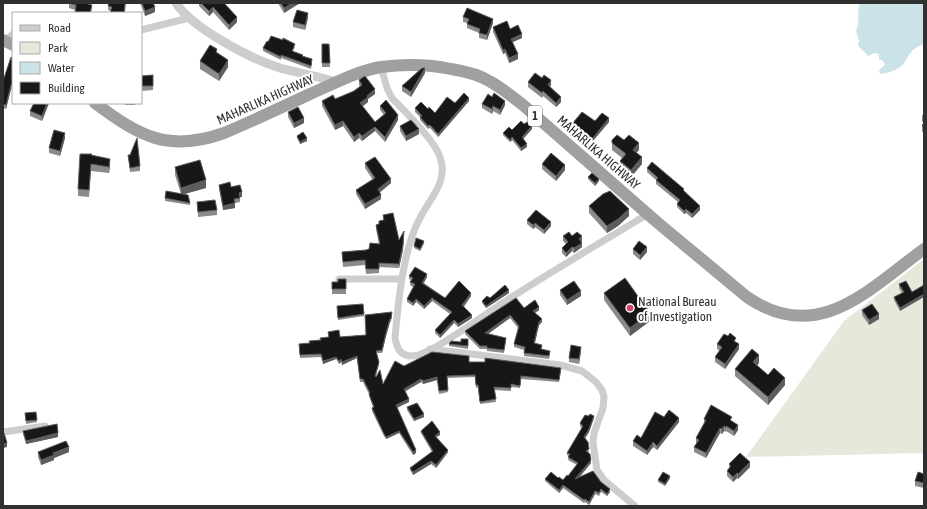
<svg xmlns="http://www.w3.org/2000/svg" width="927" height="509" font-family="'Asap Condensed',sans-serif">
<rect width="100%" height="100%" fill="#fff"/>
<path fill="#e5e9dc" d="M924 259V453L746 457 844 321Z"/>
<path fill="#cae2e8" d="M860 3H924V44C906 50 910 60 899 68 894 71 887 73 881 74L879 72 880 69 885 65 883 61 879 59V54L874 53 868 56C865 51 861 50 858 45L859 41 856 31C861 20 856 13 860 3Z"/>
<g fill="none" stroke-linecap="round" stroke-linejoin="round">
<path stroke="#cdcdcd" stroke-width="7" d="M141 30 189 18
M5 41 13 34
M381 67 387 88 392 98C406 113 434 139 440 157 449 182 429 199 419 220 403 250 398 304 395 338 397 348 400 356 412 356 429 356 481 317 498 306 547 274 598 244 648 214
M339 279H402
M430 349 560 365 582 371 596 382 602 390 604 397 603 408 594 433 593 443 597 470 605 481 635 506
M3 432 45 426"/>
<path stroke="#cdcdcd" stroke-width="9" d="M176 3C192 28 251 59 280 68 298 73 318 76 336 82"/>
<path stroke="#a0a0a0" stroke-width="12" d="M3 40 13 45
M95 103C139 136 168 153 224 133 253 121 282 107 310 94 333 84 357 71 381 67 404 64 428 64 451 69 464 71 480 75 491 82 503 89 513 97 523 105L658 223 747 297C818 346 869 289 924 249"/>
</g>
<path fill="#8b8b8b" d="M69 3H90L89 4 92 9 91 13H75V10L69 8Z
M109 3H126L125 13H110L111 11 108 10Z
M140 3H153L155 12 145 16Z
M199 3H224L237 22 229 30 213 12 209 16 199 6Z
M278 3H300L284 13Z
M463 17 493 23 487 40 479 38V33L467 28V23L463 22Z
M308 18 305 30 293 27V22Z
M493 27 510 29 522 38 512 42 518 59 509 63 505 53 503 54 493 32Z
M268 42 295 47 293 51 312 62 311 69 281 58V60L263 51V48Z
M322 44H329L330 67H322Z
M217 53 228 67 219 81 200 69V61Z
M13 58V89H11L6 109 3 108V81Z
M425 73 411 97 402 91V86Z
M153 75V90L141 91V76Z
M359 80 375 94 368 99V102L363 106 375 122 384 115 380 110V106L398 120 385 142 375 131 362 141 359 138 354 142 343 126 335 130 322 106V101L335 99 354 91 360 86 359 85Z
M528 82 551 85 550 87 561 102 556 107 543 96 542 98 528 87Z
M469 101 438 137 430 128 428 129 420 120V117L415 112V108L428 109 435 113 455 103Z
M49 103 42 121 30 116V111Z
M123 103H136L135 105H125V103Z
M482 104 505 105 500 115 493 111 492 114 482 108Z
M288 112 304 123 294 128 288 117Z
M924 114V135L922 131V125L924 124 922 121V115Z
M609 122 592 142 572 128V124Z
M524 124 532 129 523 139 527 147 521 151 512 140 510 142 503 135V133L512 130Z
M400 126 419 134 406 141 400 131Z
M297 136 307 141 300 144 297 138Z
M65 138 60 156 49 153V148Z
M612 140H624L639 150 636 153 642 164 631 177 620 167V161L622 158 612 150Z
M91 155 110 165 109 173 91 171 89 197 78 196V189Z
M128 155 140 166V171L130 172Z
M365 163 391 183 380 192 381 199 365 209 356 194V190L373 180 365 168Z
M542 164 565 170 556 181 542 169Z
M175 167 206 188 184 194 190 203V205L165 201V198L181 194 175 175Z
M647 168 684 191 700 210 692 218 686 213 684 214 677 207V204L678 202 656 184V180L647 172Z
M588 177 599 181 595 186 588 179Z
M219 185 231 187 242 197H240V202L235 203V208L223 210 219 189Z
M197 202 217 210V215L198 217Z
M589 206 629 216 618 226 607 233 589 213Z
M383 215 399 240 403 250 399 268 379 267V273L366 274 365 265 343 267 342 252 366 250 369 249 379 244 376 229V225L379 224V221L383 220Z
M527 220 551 226 544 234 535 227 533 229 527 224Z
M563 236H572L582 241 581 242 582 247 574 253 572 251 566 257 562 253V248L566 244 563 241Z
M424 243 420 251 414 248V246Z
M633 249 647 252 640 260 633 254Z
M409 276 427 277 424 283 445 298 471 296 464 307 472 318 458 327 454 323 440 338 435 333V330L450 314 432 301 424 309 416 302 413 306 407 302V299L413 287 410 285V282L411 280 409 279Z
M346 279V294H332V282H338Z
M899 284 912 292 900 311 894 300V297L902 293 899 288Z
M560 290 581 296 567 305 560 295Z
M509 293 486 308 482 303V301Z
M604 293 650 321 630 336 604 300Z
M337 306 364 314V316L338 320Z
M524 308 539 310 535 313 542 322 539 325 535 343 542 349 550 354 549 359 524 356V350L514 347V344L518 328 510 318 488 334 506 341 504 353 487 351V349H480L465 334V331Z
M862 310 879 319 869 325 862 315Z
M392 312 391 322H390L386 336 382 353H377L379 364 375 376 383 384 404 366 469 362 561 370 559 382 521 379 520 388 511 387V391L494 390 496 402 480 404 478 387 476 388 475 377 447 378 448 392 439 394 437 380 423 384 421 382 405 391 409 402 397 408 416 453 413 455 399 433 386 439 384 436 372 411V408L373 407 369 396V394L363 382H360L357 358 342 365 341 362 339 364 336 359 323 364 321 357 300 358 299 347 328 337V332L340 337 366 335Z
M468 339V349L449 346V344L461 342Z
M736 343 739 349 725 369 715 362V357L720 351 717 349V344Z
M581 351 579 364 569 362V358Z
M759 363 757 365 768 375 785 385 768 405 735 376V369Z
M407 407 424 417 414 421 407 410Z
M25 413 37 420V422L26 424Z
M664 417 679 422 657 450 653 447 647 455 633 446V441L641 438Z
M594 418 589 432 585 438 589 452 588 453 591 463 579 478 601 482 610 492 607 496 601 492 599 496 595 494 589 505 585 502 584 503 563 488 559 493 545 481V479L558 478 563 480 568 476 577 465 568 460 569 456 567 455V453L582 428 580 426V423Z
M704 419 732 421 738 430 734 436 726 431V432L724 431 722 434 720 433 706 458 694 452V447L697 443H696V438L704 423Z
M23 431 58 437 26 444 23 434Z
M421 431 440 435 436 437 448 452 436 468 431 464 413 475 410 470V468L432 452 421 433Z
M38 452H69L54 458V460L41 465 38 457Z
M729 464 750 467 738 479 737 478 733 482 727 476V471L729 468Z
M924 474V488L915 486V481Z
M670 478 665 486 658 482V480Z"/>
<path fill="#5d5d5d" d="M292 3H300L284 13V8Z
M155 7V12L145 16V11Z
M213 7V12L209 16V11Z
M308 13V18L305 30V25Z
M237 17V22L229 30V25Z
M493 19V23L487 40V35Z
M522 34V38L511 43V39Z
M505 49V53L503 54V50Z
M518 54V59L509 63V58Z
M228 60V67L219 81V74Z
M425 68V73L411 97V92Z
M551 80V85L548 90V85Z
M11 85V89L6 109V105Z
M375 89V94L368 99V102L360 108V103L367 96Z
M561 97V102L556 107V103Z
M469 98V101L438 137V134Z
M505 101V105L500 115V110Z
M47 103H49L42 121V116Z
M493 106V111L492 114V109Z
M398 115V120L385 142V137Z
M304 118V123L294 128V123Z
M609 118V122L592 142V139Z
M343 121V126L335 130V125Z
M532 126V129L522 140V137Z
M375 127V131L362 141V136Z
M419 129V134L406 141V136Z
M65 133V138L60 156V151Z
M359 133V138L354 142V137Z
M512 137V140L510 142V140Z
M307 138V141L300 144V142Z
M639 143V150L633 156V150Z
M527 144V147L521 151V148Z
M642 157V164L631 177V170Z
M110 159V165L109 173V167Z
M565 165V170L556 181V176Z
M391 179V183L378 194V189Z
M599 179V181L595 186V183Z
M206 180V188L181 195V188Z
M242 192V197H239V193Z
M381 195V199L365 209V204Z
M235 203V208L223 210V206Z
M700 206V210L692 218V214Z
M629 209V216L618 226 607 233V226Z
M686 209V213L684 214V211Z
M551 222V226L544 234V230Z
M535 223V227L533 229V225Z
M404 235 403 250 399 268V264Z
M582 236V241L579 244V239Z
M424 241V243L420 251V249Z
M582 243V247L574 253V248Z
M572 247V251L566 257V253Z
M647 247V252L640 260V255Z
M427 274V277L422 286V283Z
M509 290V293L486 308V306Z
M581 291V296L567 305V300Z
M471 293V296L462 308V305Z
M924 294V297L900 311V308Z
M432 298V301L424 309V306Z
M416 299V302L413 306V303Z
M539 307V310L533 314V311Z
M650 313V321L630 336V328Z
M879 314V319L869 325V320Z
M472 315V318L458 327V324Z
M510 315V318L485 336V333Z
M390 319V322L386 336 382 353V350L386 333Z
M542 319V322L539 325 534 346V343L539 322Z
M454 320V323L440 338V335Z
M739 344V349L725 369V364Z
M581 347V351L579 364V359Z
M759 355V363L753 370V362Z
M357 356V358L342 365V362Z
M336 357V359L323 364V361Z
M341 359V362L339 364V361Z
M379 362V364L375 379V376Z
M437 377V380L423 384V381Z
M785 378V385L768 405V397Z
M421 379V382L404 392V389Z
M409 399V402L396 408V405Z
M424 414V417L414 421V419Z
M594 416V418L589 432 584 440V437Z
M679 418V422L657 450V446Z
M738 425V430L734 436V431Z
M724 426V431L722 434V429Z
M720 428V433L706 458V453Z
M399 431V433L386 439V437Z
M440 432V435L435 438V436Z
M58 433V437L26 444V441Z
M653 442V447L647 455V451Z
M7 443V447L3 448V444Z
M69 447V452L54 458V460L41 465V460L53 453Z
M416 450V453L413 455V452Z
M448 450V452L436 468V465Z
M591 460V463L575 482V479Z
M431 461V464L413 475V472Z
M750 462V467L738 479V474Z
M737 473V478L733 482V477Z
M670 476V478L665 486V484Z
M563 485V488L559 493V490Z
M610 489V492L607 496V494Z
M595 491V494L589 505V502Z"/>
<path fill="#171717" stroke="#5d5d5d" d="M69 3H89L88 4 92 5 90 13H75L76 5Z
M109 3H125L124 13H110L112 7 108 6Z
M142 3H153L155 7 145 11Z
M201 3H224L237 17 229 25 213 7 209 11Z
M281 3H292L284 8Z
M467 8 493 19 487 35 479 33 480 29 467 24 469 19 463 17Z
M297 10 308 13 305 25 293 22Z
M507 21 510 29 518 25 522 34 511 39 518 54 509 58 505 49 503 50 493 27Z
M271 36 283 40V38L295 44 292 51 303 55 302 56 312 59 311 66 281 55V57L263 48 267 41 268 42Z
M322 44H329L330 63H322Z
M210 45 217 49 216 52 228 60 219 74 200 61Z
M11 57 13 58V85H11L6 105 3 104V81Z
M422 68H425L411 92 402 86Z
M535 73 542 78 544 75 551 80 548 85 561 97 556 103 543 91 542 93 528 82Z
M153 75V86H141V76Z
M365 76 375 89 367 96 368 97 360 103 375 122 386 113 380 106 386 100 398 115 385 137 375 127 362 136 359 133 354 137 343 121 335 125 322 101 333 95 335 99 354 91 362 85 359 80Z
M464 93 469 98 438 134 430 125 428 126 420 117 422 116 415 108 421 102 428 109 429 107 435 113 447 97 455 103Z
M494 93 505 101 500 110 493 106 492 109 482 104 488 94 492 97Z
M34 103H47L42 116 30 111Z
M298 107 304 118 294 123 288 112Z
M582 112 595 121 602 113 609 118 592 139 572 124Z
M411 120 419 129 406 136 400 126Z
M521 121 524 124 527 122 532 126 522 137 527 144 521 148 512 137 510 140 503 133 509 127 512 130Z
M924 124V129L922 125Z
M54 130 65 133 60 151 49 148Z
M303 132 307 138 300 142 297 136Z
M617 135 624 140 629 135 639 143 633 150 642 157 631 170 620 161 626 154 612 143V140Z
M137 138 140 166 130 168 128 155H130Z
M551 153 565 165 556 176 542 164Z
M80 154H92L91 155 110 159 109 167 91 164 89 190 78 189Z
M375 157 391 179 378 189 381 195 365 204 356 190 375 178 365 163Z
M200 160 206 180 181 188 175 167Z
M652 162 684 189 683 190 700 206 692 214 686 209 684 211 677 204 680 200 656 180 658 178 647 168Z
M592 173 599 179 595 183 588 177Z
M230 182 231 187 240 185 242 192 239 193 240 198 234 199 235 203 223 206 219 185Z
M166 191 188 195 190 203 165 198Z
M610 191 629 209 618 219 607 226 589 206 603 194Z
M215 200 217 210 198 212 197 202Z
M536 210 551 222 544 230 535 223 533 225 527 220Z
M393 213 399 240 404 231 403 245 399 264 379 263V269H366L365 260 343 262 342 252 366 250 369 249 370 243 380 244 376 225 379 224V221L384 220 383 215Z
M569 232 572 236 577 232 582 236 579 239 582 243 574 248 572 247 566 253 562 248 568 242 563 236Z
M416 238 424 241 420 249 414 246Z
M639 241 647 247 640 255 633 249Z
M415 267 427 274 422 283 445 298 459 281 471 293 462 305 472 315 458 324 454 320 440 335 435 330 452 312 432 298 424 306 416 299 413 303 407 299 415 284 410 282 413 278 409 276Z
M625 278 650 313 630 328 604 293Z
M338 279H346V289H332V282H338Z
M574 281 581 291 567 300 560 290Z
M906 281 912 292 924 285V294L900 308 894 297 904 292 899 284Z
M505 285 509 290 486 306 482 301 487 296 490 298Z
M516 298 524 308 535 300 539 307 533 311 542 319 539 322 534 343 542 345 541 349 550 351 549 356 524 353 525 347 514 344 519 326 510 315 485 333 506 338 504 350 487 348V346H480L465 331Z
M363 304 364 314 338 318 337 306Z
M872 304 879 314 869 320 862 310Z
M392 312 391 319H390L386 333 382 350 376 351 379 362 375 376 376 377 380 370 383 384 395 361 404 366 432 352 469 356V362H485V358L561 368 559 380 521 376 520 386 511 384V388L494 387 496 399 480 402 478 385H476L475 375 447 376 448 390 439 391 437 377 423 381 421 379 404 389 409 399 396 405 416 450 413 452 399 431 386 437 384 434 372 408 374 407 369 394 370 393 363 379H360L357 356 342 362 341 359 339 361 336 357 323 361 321 354 300 355 299 344 310 343 309 341 321 340 320 338 329 337 328 332 339 330 340 337 366 335 365 315Z
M730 333 736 338 734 341 739 344 725 364 715 357 722 347 717 344 724 334 728 336Z
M461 339H468V346L449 344 451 341 461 342Z
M571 345 581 347 579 359 569 358Z
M752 349 759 355 753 362 768 375 774 368 785 378 768 397 735 369Z
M417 403 424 414 414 419 407 407Z
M711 405 732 417 730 420 738 425 734 431 726 426V428L724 426 722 429 720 428 706 453 694 447 699 440 696 438 706 420 704 419Z
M669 410 679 418 657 446 653 442 647 451 633 441 637 435 641 438 655 412 664 417Z
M36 412 37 420 26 421 25 413Z
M590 414 594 416 589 429 584 437 588 442 589 449 586 451 590 454 591 460 575 479 593 471 601 482 610 489 607 494 601 489 599 493 595 491 589 502 585 499 584 500 563 485 559 490 545 479 551 472 558 478 559 477 563 480 567 475 568 476 578 463 568 457 570 454 567 453 583 426 580 423 585 415 589 416Z
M432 421 440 432 435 436 448 450 436 465 431 461 413 472 410 468 433 451 421 431Z
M57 424 58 433 26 441 23 431Z
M3 432 4 433 7 443 3 444Z
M66 441 69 447 53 453 54 455 41 460 38 452Z
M740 453 750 462 738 474 737 473 733 477 727 471 731 466 729 464Z
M663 472 670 476 665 484 658 480Z
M918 472 924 474V483L915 481Z"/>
<circle fill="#d74267" stroke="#fff" stroke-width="1.5" cx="630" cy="308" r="4"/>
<g text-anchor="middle" stroke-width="4" stroke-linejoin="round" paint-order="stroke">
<rect fill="#fff" stroke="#6e6e6e" stroke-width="1" x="528" y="106" width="14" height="20" rx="3"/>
<g font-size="12" font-weight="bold" fill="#303030">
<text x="535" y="120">1</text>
</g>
<g font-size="13" fill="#303030" stroke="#fff">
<text transform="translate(265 99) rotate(-24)" y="5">MAHARLIKA HIGHWAY</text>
<text transform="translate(599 152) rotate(41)" y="5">MAHARLIKA HIGHWAY</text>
</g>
<g font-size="13" fill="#303030" stroke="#fff" text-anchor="start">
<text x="638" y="306">National Bureau<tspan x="638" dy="15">of Investigation</tspan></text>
</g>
</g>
<rect width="927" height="509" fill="none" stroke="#303030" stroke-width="8"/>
<rect x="12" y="12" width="130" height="92" fill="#ffffff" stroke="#acacac"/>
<rect x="20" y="25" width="20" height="6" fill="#cdcdcd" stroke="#acacac"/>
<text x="48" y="32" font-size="12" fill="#303030">Road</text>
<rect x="20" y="42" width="20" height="12" fill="#e5e9dc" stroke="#acacac"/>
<text x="48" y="52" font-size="12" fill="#303030">Park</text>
<rect x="20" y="62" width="20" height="12" fill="#cae2e8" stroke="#acacac"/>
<text x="48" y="72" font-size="12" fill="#303030">Water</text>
<rect x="20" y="82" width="20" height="12" fill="#171717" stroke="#acacac"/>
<text x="48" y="92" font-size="12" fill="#303030">Building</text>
</svg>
